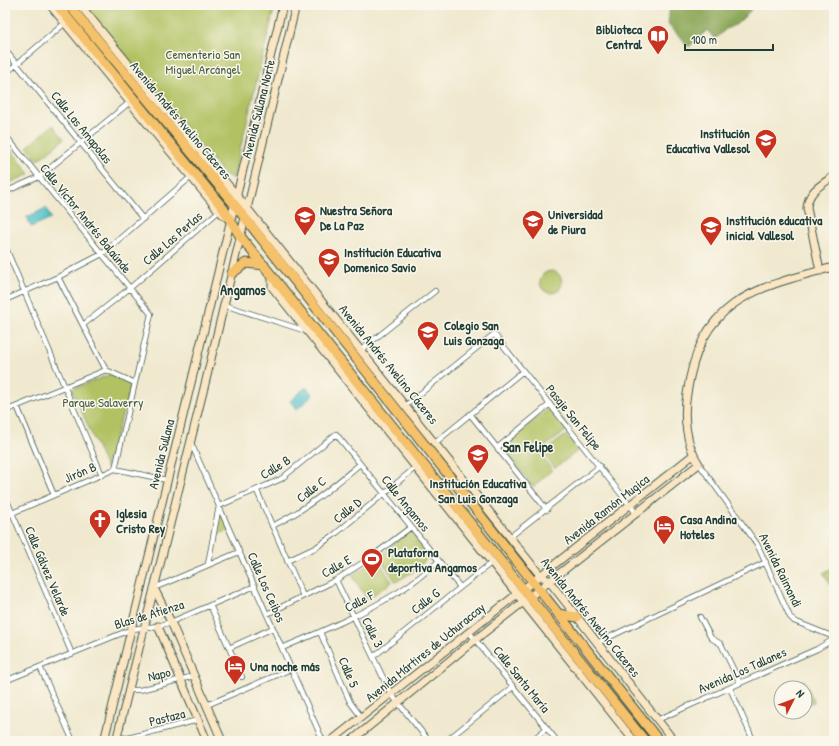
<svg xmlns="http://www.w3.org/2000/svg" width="839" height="746" font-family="'Patrick Hand',sans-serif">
<rect width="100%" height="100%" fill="#fbf7ec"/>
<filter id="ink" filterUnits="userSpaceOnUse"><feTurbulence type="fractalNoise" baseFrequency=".025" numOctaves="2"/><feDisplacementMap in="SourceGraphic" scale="8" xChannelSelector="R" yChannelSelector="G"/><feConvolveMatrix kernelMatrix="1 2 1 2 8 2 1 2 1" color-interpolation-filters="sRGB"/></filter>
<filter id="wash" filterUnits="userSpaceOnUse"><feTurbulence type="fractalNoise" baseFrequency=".012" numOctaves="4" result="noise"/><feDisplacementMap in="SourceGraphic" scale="16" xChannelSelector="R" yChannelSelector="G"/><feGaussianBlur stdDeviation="0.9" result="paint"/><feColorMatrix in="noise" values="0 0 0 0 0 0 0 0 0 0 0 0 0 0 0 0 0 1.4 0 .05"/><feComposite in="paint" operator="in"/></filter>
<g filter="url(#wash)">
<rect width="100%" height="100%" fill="#f0e9cf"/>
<path fill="#b2c264" stroke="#68804c" d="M85 5H275L233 179 223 173Z
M53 125 64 139 38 160 27 147Z
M5 142 30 174 5 185Z
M540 282a11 11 0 1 1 22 0a11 11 0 1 1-22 0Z
M111 374 132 383 106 468 72 389Z
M552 406 570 428 538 452 552 470 533 487 502 446Z
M566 435 579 450 555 468 542 453Z
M219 506 230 530 216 535Z
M410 530 430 556 414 571 396 582 379 557Z
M377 559 392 582 367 599 352 575Z
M834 567V590L823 573Z
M804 680 814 702 805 705V688H793L792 685Z"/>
<path fill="#8da85a" stroke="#567247" d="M670 5H756L737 24 726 29 715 39 707 30 689 47 668 24Z"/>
<path fill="#52c0c9" stroke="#387e7e" d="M46 208 51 218 31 227 27 217Z
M306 387 313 395 297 409 290 401Z"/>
</g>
<g filter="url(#ink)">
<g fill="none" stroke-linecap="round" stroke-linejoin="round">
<g stroke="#3e574b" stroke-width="6">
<path id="street" d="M5 50 143 219
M5 74 65 23
M5 135 151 314 115 469
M5 192 39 177 130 102
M5 246 102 475
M58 277 106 370
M5 300 58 277 102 254 192 176
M224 305 306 331
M83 325 130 288 219 211
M361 350 435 291
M106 370 135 383
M17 406 54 495
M405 406 494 334 636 513
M5 411 106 370
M470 414 547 510
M191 443 323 741
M435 443 523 371
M497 448 550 404
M699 464 757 544 790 617 794 621 834 637
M257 491 303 596
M5 496 72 654
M5 516 115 469 167 480
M272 526C306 510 331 488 360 464
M510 537 600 466
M287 561 315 548 334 535 416 467
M208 564 219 506 281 479 336 434 460 587
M336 580 391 694 429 741
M154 588 239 552
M210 605 242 677
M267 614 336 580 370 558 411 527
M700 617 711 638 721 644 740 683
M320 632 350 702 362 718
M469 632 557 741
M597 643 766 562
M229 648 273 628
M282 648C320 632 359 616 395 594 411 585 425 573 439 561
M373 657 491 563
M40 667 73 741
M5 681 132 629 158 626 171 622 255 586
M730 688 753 740
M129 690H140L194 676
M207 705 291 669
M657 720 817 649 834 639
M117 737 128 738 198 720
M446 741 513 687
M531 741 547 728"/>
</g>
<g stroke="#3e574b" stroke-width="9">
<path id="secondary" d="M50 5 219 211 228 219
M80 5 247 208 540 575 549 581 674 741
M820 271 807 208C808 191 821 185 834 176
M272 275V287L634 741
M154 588 171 622 222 741
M158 626 207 741
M104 741 283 5
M116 741 206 380 296 5
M331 741 693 455
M351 741 476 639 699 464C686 445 683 416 687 394 700 300 753 288 834 267"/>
</g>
<g stroke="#3e574b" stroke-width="11">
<path id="highway" d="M57 5 223 208 240 236 645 741
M69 5 234 204 659 741
M232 273 246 263 264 265
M558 614 577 617"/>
</g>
<use href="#street" stroke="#fff" stroke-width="4.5"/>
<use href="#secondary" stroke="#fbe6c4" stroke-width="7"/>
<use href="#highway" stroke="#f5c16b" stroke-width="9"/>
</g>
</g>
<defs>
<g id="library-pin" transform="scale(1.15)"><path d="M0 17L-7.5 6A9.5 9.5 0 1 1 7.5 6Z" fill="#c8321e" stroke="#fbf7ec"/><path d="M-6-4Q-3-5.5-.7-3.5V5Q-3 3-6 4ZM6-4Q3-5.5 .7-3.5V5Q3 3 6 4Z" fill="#fff"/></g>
<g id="school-pin" transform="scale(1.15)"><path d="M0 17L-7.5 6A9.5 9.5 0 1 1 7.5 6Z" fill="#c8321e" stroke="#fbf7ec"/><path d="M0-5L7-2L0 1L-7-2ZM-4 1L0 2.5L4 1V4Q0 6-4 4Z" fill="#fff"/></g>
<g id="university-pin" transform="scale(1.15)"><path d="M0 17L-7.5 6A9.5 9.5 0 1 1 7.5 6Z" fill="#c8321e" stroke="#fbf7ec"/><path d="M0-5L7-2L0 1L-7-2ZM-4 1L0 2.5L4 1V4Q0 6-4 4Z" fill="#fff"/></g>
<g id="church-pin" transform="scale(1.15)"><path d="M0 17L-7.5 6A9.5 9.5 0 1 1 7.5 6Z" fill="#c8321e" stroke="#fbf7ec"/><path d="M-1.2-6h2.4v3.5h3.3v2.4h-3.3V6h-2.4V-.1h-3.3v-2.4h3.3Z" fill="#fff"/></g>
<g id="hotel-pin" transform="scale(1.15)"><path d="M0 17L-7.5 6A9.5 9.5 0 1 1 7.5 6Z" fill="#c8321e" stroke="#fbf7ec"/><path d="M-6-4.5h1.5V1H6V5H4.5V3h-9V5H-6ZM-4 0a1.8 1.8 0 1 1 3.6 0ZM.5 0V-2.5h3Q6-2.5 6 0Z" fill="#fff"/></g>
<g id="stadium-pin" transform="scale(1.15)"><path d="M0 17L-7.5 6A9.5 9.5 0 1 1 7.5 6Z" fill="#c8321e" stroke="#fbf7ec"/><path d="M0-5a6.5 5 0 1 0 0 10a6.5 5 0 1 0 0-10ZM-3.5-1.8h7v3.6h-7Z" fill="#fff"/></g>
</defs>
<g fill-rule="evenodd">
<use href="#library-pin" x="658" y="36"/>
<use href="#school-pin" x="766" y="140"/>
<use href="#school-pin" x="305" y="217"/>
<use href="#university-pin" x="533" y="221"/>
<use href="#school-pin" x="711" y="227"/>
<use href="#school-pin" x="329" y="259"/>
<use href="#school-pin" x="428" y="332"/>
<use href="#school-pin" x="478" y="455"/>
<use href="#church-pin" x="100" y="520"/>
<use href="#hotel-pin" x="664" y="526"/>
<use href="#stadium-pin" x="372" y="559"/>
<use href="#hotel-pin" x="235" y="666"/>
</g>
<g text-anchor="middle" stroke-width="3" stroke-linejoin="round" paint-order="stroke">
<g font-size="13" font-weight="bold" fill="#1f3d34" stroke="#fbf7ec" text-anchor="start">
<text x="642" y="34" text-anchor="end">Biblioteca<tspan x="642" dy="15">Central</tspan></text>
<text x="750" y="138" text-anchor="end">Institución<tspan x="750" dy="15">Educativa Vallesol</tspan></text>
<text x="320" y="215">Nuestra Señora<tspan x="320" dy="15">De La Paz</tspan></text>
<text x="548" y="219">Universidad<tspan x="548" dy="15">de Piura</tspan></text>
<text x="726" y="225">Institución educativa<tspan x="726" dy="15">inicial Vallesol</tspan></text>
<text x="344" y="257">Institución Educativa<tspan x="344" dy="15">Domenico Savio</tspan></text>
<text x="444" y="330">Colegio San<tspan x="444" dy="15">Luis Gonzaga</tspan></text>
<text x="478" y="488" text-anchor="middle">Institución Educativa<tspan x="478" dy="15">San Luis Gonzaga</tspan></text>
<text x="116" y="518">Iglesia<tspan x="116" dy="15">Cristo Rey</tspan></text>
<text x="680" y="524">Casa Andina<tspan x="680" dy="15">Hoteles</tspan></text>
<text x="388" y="557">Plataforna<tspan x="388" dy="15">deportiva Angamos</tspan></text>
<text x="250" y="671">Una noche más</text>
</g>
<g font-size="13" fill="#445e40" stroke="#fbf7ec">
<text x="203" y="59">Cementerio San<tspan x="203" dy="15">Miguel Arcángel</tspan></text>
<text x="103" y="407">Parque Salaverry</text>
</g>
<g font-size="13" fill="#1f3d34" stroke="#fbf7ec">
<text transform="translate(258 109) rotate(-76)" y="5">Avenida Sullana Norte</text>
<text transform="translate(181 120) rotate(50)" y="5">Avenida Andrés Avelino Cáceres</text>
<text transform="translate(82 127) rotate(51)" y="5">Calle Las Amapolas</text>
<text transform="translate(86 218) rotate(51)" y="5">Calle Víctor Andrés Balaúnde</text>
<text transform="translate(172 238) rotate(-41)" y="5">Calle Las Perlas</text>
<text transform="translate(389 364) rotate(51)" y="5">Avenida Andrés Avelino Cáceres</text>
<text transform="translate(574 417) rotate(51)" y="5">Pasaje San Felipe</text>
<text transform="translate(161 454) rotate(-76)" y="5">Avenida Sullana</text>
<text transform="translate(275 467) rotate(-32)" y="5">Calle B</text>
<text transform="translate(80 472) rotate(-23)" y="5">Jirón B</text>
<text transform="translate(311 489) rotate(-38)" y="5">Calle C</text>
<text transform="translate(406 503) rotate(51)" y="5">Calle Angamos</text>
<text transform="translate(606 509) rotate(-38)" y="5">Avenida Ramón Mugica</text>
<text transform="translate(347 510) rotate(-39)" y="5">Calle D</text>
<text transform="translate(336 566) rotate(-30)" y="5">Calle E</text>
<text transform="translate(781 570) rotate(64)" y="5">Avenida Raimondi</text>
<text transform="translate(48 571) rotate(67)" y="5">Calle Gálvez Velarde</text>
<text transform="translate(267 587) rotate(66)" y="5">Calle Los Ceibos</text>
<text transform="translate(359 601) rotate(-27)" y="5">Calle F</text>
<text transform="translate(425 601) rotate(-38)" y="5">Calle G</text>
<text transform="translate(149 614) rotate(-17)" y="5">Blas de Atienza</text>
<text transform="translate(591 617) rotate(51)" y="5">Avenida Andrés Avelino Cáceres</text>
<text transform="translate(373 632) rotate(64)" y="5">Calle 3</text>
<text transform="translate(425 652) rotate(-39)" y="5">Avenida Mártires de Uchuraccay</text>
<text transform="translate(742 670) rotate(-24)" y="5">Avenida Los Tallanes</text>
<text transform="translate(349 672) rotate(67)" y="5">Calle 5</text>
<text transform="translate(159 674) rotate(-14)" y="5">Napo</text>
<text transform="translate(522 679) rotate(51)" y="5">Calle Santa María</text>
<text transform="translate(167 717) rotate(-14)" y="5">Pastaza</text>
</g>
<g font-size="14" font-weight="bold" fill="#1f3d34" stroke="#fbf7ec">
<text x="243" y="295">Angamos</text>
<text x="528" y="452">San Felipe</text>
</g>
</g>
<rect width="839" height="746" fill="none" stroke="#fbf7ec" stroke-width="20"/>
<g transform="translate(793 700) rotate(48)"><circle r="19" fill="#fbf7ec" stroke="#a3ada2"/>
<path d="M0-3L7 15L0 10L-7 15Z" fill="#c8321e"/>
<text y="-6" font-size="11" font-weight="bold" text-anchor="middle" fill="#1f3d34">N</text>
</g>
<path d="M685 44v6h88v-6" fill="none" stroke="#1f3d34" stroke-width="2"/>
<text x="691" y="44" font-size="12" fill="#1f3d34" stroke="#fbf7ec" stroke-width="3" paint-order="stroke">100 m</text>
</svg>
